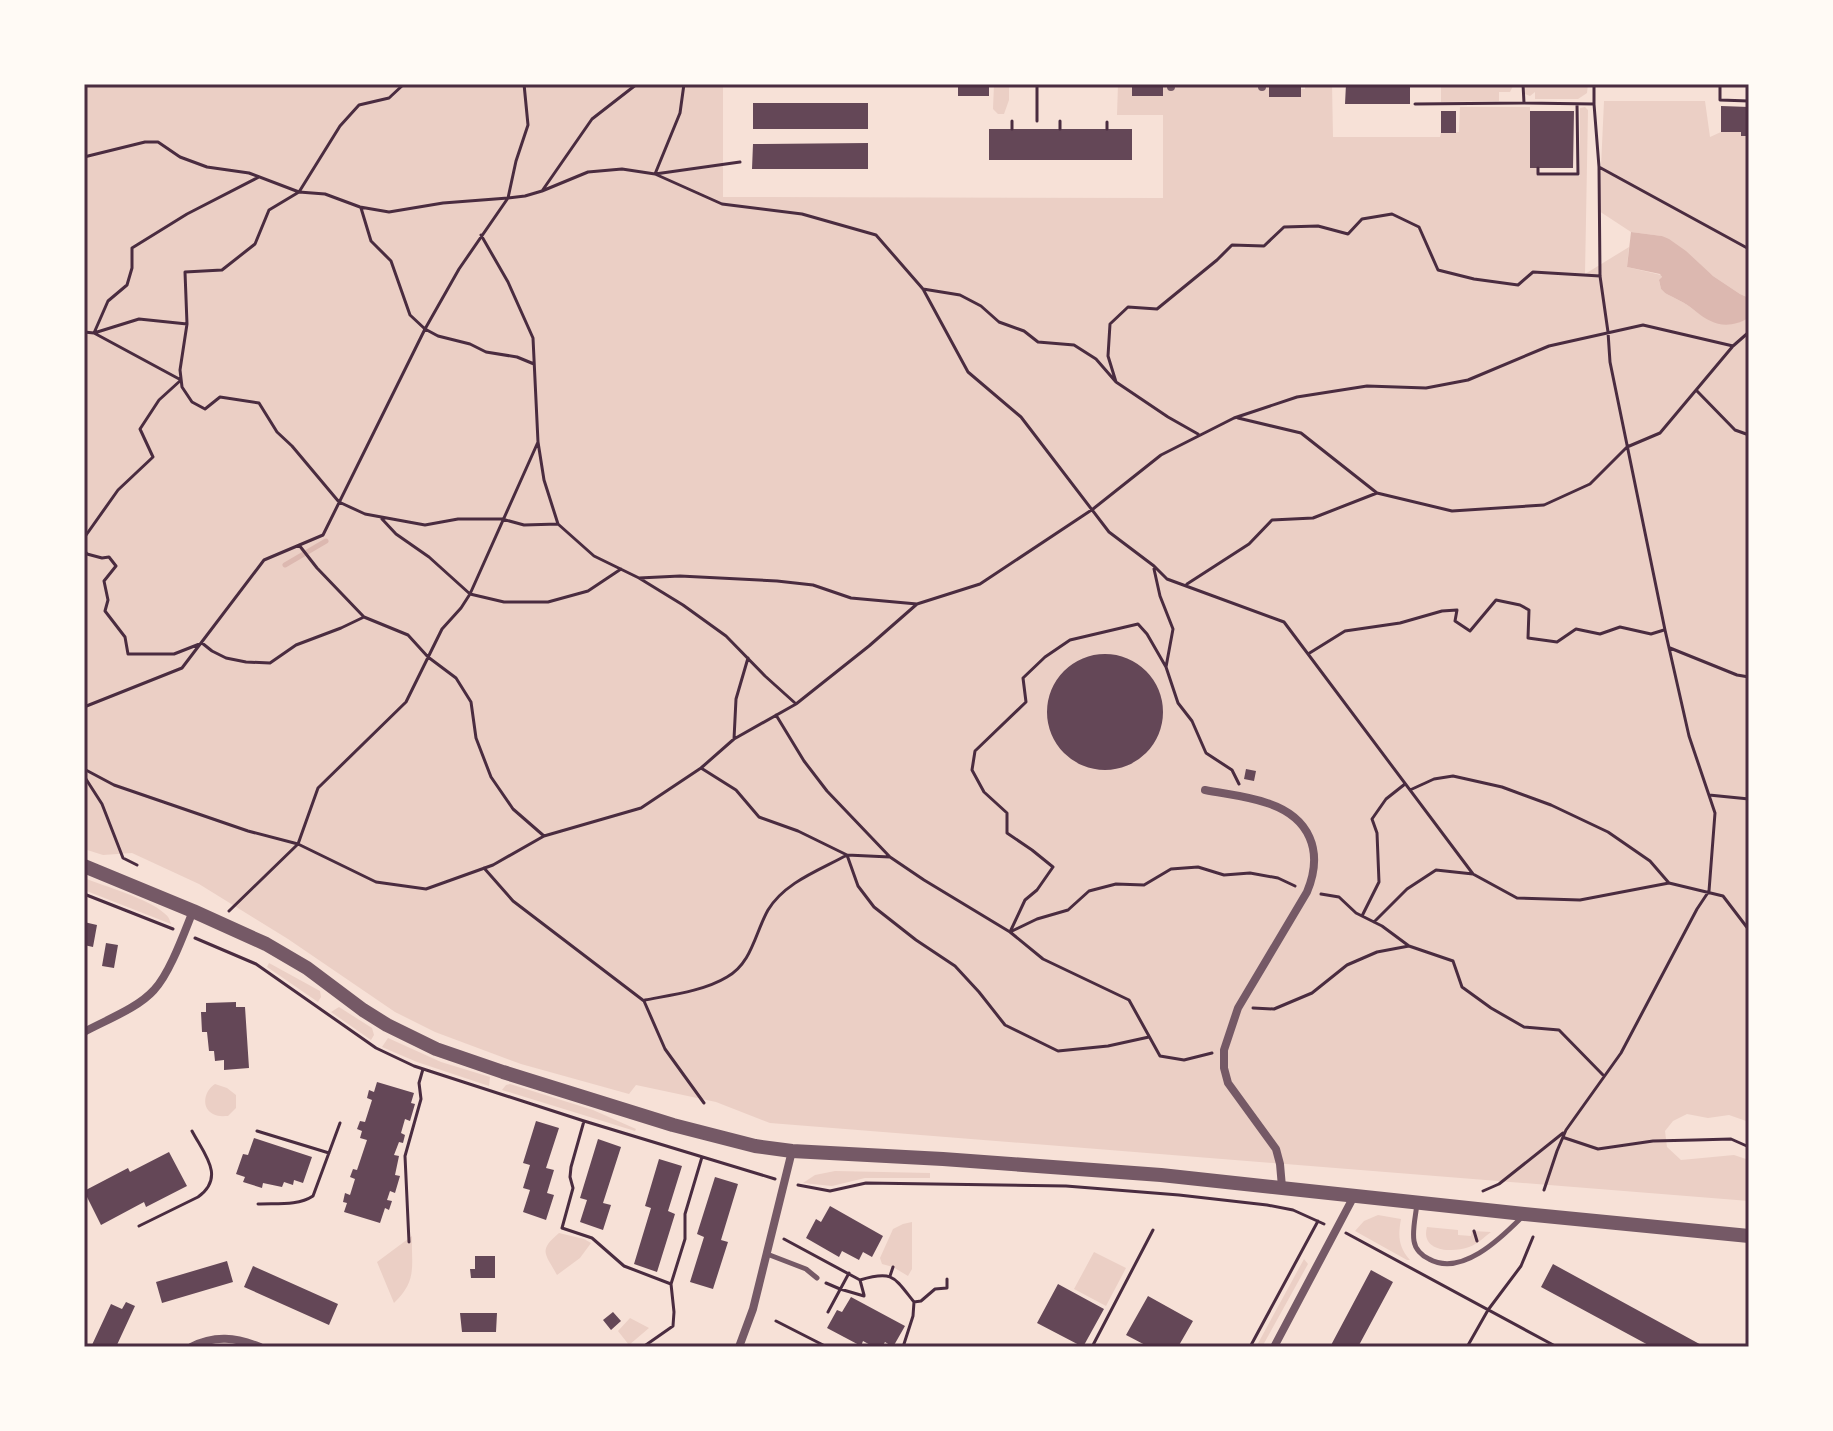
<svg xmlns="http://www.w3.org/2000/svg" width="1833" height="1431" font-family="'Open Sans',sans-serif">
<rect width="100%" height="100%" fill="#f7e1d7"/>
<path fill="#ebcfc5" d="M84 84H723V197L1163 198V115H1117L1118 84H1132V96H1163V84H1257L1258 87H1265V84H1269L1301 89H1305V84H1332L1333 137H1440L1441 133 1459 132 1460 107H1530V168H1537L1538 176H1580V108L1585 107 1588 110 1585 274 1629 247 1627 267 1661 275 1662 278 1659 281 1661 289 1665 293C1674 298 1686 303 1694 310 1713 324 1726 329 1749 318V1122L1729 1115 1708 1118 1687 1114 1673 1121 1665 1131 1667 1147 1681 1160 1734 1155 1749 1160V1201L770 1123 716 1102 636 1085 629 1094 521 1064 435 1032 395 1012 288 939 199 884 132 853 103 855 84 849Z
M994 84H1009V100L1004 114H998L993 109Z
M1441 84H1514L1510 92H1499V101L1441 102Z
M1525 84H1588L1587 93 1578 99H1535V92L1530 96 1525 94Z
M1604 101H1705L1710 137 1721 132H1741V136H1749V298L1740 294 1713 276 1662 236 1631 232 1599 211Z
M84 878C104 886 149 899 164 913 169 917 169 918 171 924L84 890Z
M269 963 320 991 321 997 318 1002 267 967Z
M339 1007 372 1028 374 1035 371 1040 331 1012Z
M388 1038 441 1062 490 1077 489 1086 417 1062 382 1047Z
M215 1084 227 1088 236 1095V1108L228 1116C224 1116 218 1117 213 1114 200 1107 205 1090 215 1084Z
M510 1084 593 1110 636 1129 635 1131 502 1090 506 1085Z
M835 1171 930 1173V1178H865L832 1186 803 1183 815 1175Z
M1378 1215 1401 1219C1398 1235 1398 1247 1410 1260H1407L1355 1231 1364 1221Z
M912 1222V1269L908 1276 893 1267 882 1264 880 1258 893 1229 903 1224Z
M1427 1227 1458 1230V1235L1471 1236 1472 1231 1491 1232C1484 1237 1478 1244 1469 1247 1453 1253 1420 1252 1427 1227Z
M559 1233 584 1239 591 1243 580 1258 557 1275C545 1253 538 1251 559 1233Z
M412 1236C411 1266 418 1280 394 1303L377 1262Z
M1094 1252 1126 1268 1106 1306 1074 1289Z
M1304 1259 1308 1264 1262 1347H1256Z
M630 1318 649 1328 629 1345 618 1331Z"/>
<path fill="#dcb8b0" d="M1631 232 1662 236 1669 239 1686 251 1713 276 1740 294 1749 298V318C1727 330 1712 325 1694 310 1686 303 1674 298 1665 293L1661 289 1659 280 1662 277 1660 274 1627 267Z"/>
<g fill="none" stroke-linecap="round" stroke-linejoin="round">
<path stroke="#dcb8b0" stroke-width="5" d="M285 565 326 541"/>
</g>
<path fill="#644757" d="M958 84H989V96H958Z
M1132 84H1163V96H1132Z
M1269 84H1301V97H1269Z
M1346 84H1410V104H1345Z
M753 103H868V129H753Z
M1721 106 1749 107V136H1741V132H1721Z
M1441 111H1456V133H1441Z
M1530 111H1574L1573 168H1530Z
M989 129H1132V160H989Z
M868 143V169H752L753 144Z
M1047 712a58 58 0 1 1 116 0a58 58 0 1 1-116 0Z
M1246 769 1256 771 1254 781 1244 779Z
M84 922 97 925 93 947 84 945Z
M106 943 118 945 114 968 102 966Z
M236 1002V1007H245L249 1068 224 1070V1060L215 1061 214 1051H209L207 1032H202L201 1012H206V1003Z
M377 1082 414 1093 411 1103 415 1104 410 1121 405 1119 401 1133 405 1135 403 1143 399 1142 394 1155 399 1156 395 1175 400 1176 395 1193 390 1191 387 1200 392 1201 389 1210 385 1208 380 1223 344 1212 347 1203 343 1202 345 1193 350 1195 355 1179 350 1177 353 1169 357 1170 367 1140 360 1138 362 1131 357 1129 360 1121 365 1122 372 1100 367 1098 369 1090 374 1092Z
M536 1121 559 1128 546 1168 554 1170 547 1193 554 1195 546 1220 523 1212 530 1190 523 1188 530 1165 523 1163Z
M254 1138 312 1157 303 1183 294 1180 293 1185 284 1182 282 1187 263 1183 262 1188 243 1182 245 1177 236 1174 243 1154 248 1155Z
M598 1139 621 1147 603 1203 611 1205 603 1230 580 1222 587 1200 580 1198Z
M169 1152 187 1186 146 1207 144 1202 101 1225 84 1191 128 1168 130 1172Z
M659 1159 682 1166 668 1211 675 1214 657 1272 634 1264 651 1208 645 1206Z
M715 1177 738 1184 721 1240 728 1242 713 1289 690 1282 704 1237 697 1234Z
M830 1206 883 1236 872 1257 863 1252 859 1260 842 1251 839 1257 806 1238 816 1219 821 1222Z
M475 1256H495V1278H471L470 1269H475Z
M227 1261 233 1282 162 1303 156 1282Z
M1553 1264 1705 1347H1652L1541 1287Z
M253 1266 338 1304 329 1325 244 1287Z
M1371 1270 1393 1282 1358 1347H1330Z
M1058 1284 1104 1309 1083 1347 1037 1323Z
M1148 1296 1193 1321 1178 1347H1149L1126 1335Z
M851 1297 905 1326 893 1347 885 1342 882 1347H874L863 1341 861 1346 827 1328 837 1310 842 1312Z
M126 1302 135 1306 116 1347H91L111 1304 122 1309Z
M613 1312 621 1321 611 1330 603 1320Z
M460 1313H497L496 1332H462Z"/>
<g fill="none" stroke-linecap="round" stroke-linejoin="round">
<path stroke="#4a2c40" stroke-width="3" d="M404 84 389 98 359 105 340 126 299 192 269 210 255 244 222 270 185 272 187 324 180 370 182 387 192 402 205 409 220 397 259 403 277 432 292 446 339 502 365 514 425 525 458 519H502L524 525 558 524
M684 84 680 113 655 174 722 204 802 214 876 235 923 289 968 372 1021 417 1109 532 1154 566 1167 579 1284 622 1473 874 1517 898 1580 900 1669 883 1723 896 1749 930
M1720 84V100L1749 101
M1524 103 1594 104
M1415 104 1524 103 1523 84
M1012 121V129
M1037 121V84
M1060 121V129
M1107 122V129
M84 157 145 142H158L180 157 207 167 249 173 299 192 325 194 360 207 389 212 443 203 508 198 516 161 528 125 524 84
M1599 167 1749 249
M1538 168V174H1578L1577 104
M542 191 592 119 637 84
M361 208 371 241 391 261 410 315 425 329 438 336 470 344 486 352 517 357 534 364
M481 235 508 282 533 338 538 442 544 480 558 524 594 556 639 578 683 605 726 636 765 676 795 703
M923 289 960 295 981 306 999 322 1024 331 1038 342 1074 345 1096 359 1116 382 1168 417 1198 434
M84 332 94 333 139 319 187 324
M1116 382 1108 356 1110 324 1128 307 1157 309 1217 260 1232 245 1264 246 1284 227 1318 226 1348 234 1362 219 1392 214 1419 227 1438 270 1474 279 1518 285 1533 272 1600 276
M1697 391 1735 430 1749 435
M1238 418 1301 433 1377 493 1452 511 1544 505 1590 484 1627 447 1660 433 1733 346 1749 332
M382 519 396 534 429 557 470 594 504 602H548L588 591 621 569
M84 538 118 490 153 457 140 429 159 400 181 380 94 333 108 301 127 285 132 268V248L187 214 259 177
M299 545 317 568 364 617 408 635 428 657 456 678 471 702 476 738 491 777 513 809 544 836
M84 550 87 554 102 558 109 557 116 566 104 581 108 600 105 611 125 637 128 654H174L202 643 212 651 226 658 246 662 270 663 296 645 341 628 364 617
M1154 569 1160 596 1173 629 1166 667 1178 703 1192 721 1206 753 1232 770 1239 784
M639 578 680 576 777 581 813 585 851 598 917 604 980 584 1093 509 1161 455 1234 418 1297 397 1367 386 1426 388 1468 380 1549 346 1643 325 1733 346
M1187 584 1249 544 1272 520 1313 518 1377 493
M1670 648 1737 675 1749 677
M1308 654 1345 631 1400 623 1442 611 1457 610 1455 621 1470 631 1496 600 1520 605 1529 610 1528 638 1557 642 1576 629 1600 634 1620 627 1651 634 1664 630
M84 707 182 668 264 560 323 535 425 329 459 269 508 198 525 196 542 191 588 172 622 169 655 174 740 162
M776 715 804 761 827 791 890 857
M734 739 736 699 748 658
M701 768 736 790 759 817 798 831 847 855 890 857 924 880 1010 932 1043 959 1129 1000 1160 1056 1184 1060 1212 1053
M84 769 114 785 248 831 298 844 376 882 426 889 493 865 544 836 641 808 701 768 734 739 796 704 869 646 917 604
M84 776 102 804 123 858 137 865
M1410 790 1434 779 1453 776 1502 787 1551 805 1608 832 1650 861 1669 883
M1709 795 1749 799
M847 855 858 886 874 907 916 940 955 966 979 992 1005 1025 1058 1051 1108 1046 1149 1037
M484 868 513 901 644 1001 665 1049 704 1103
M84 894 173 929
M1321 894 1339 897 1356 913 1382 926 1409 946 1453 961 1462 987 1491 1008 1524 1027 1559 1030 1604 1076
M229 911 298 844 318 788 406 702 442 629 461 608 470 594 538 442
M1362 916 1379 882 1377 833 1372 819 1386 799 1405 784
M1374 922 1407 889 1436 870 1473 874
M1010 932 1037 919 1068 910 1089 891 1116 884 1144 885 1171 869 1198 867 1224 875 1250 873 1278 878 1295 886
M1010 932 1025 900 1037 890 1053 867 1032 850 1007 833V813L984 792 972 770 975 751 1026 702 1023 678 1045 657 1070 640 1138 624 1147 634 1166 667
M195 938 256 964 376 1048 414 1066 584 1121 775 1179
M645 1000C671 995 704 991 727 977 752 963 755 933 768 910 785 882 820 870 847 855
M1253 1008 1274 1009 1312 993 1347 965 1377 952 1409 946
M584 1121 571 1167 570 1177 573 1188 562 1228 592 1238 624 1266 671 1284
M257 1131 329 1153
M1565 1138 1598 1149 1653 1141 1695 1140 1731 1139 1749 1147
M798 1185 830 1191 866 1183 1066 1186 1179 1195 1267 1205 1293 1210 1324 1224
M1544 1190 1557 1151 1566 1130 1621 1053 1697 909 1709 891 1715 813 1689 736 1665 630 1610 362 1608 332 1600 276 1599 167 1594 104V84
M1483 1191 1499 1184 1563 1133
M258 1204C276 1203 298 1206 313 1196L340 1123
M139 1226 198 1197C226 1177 204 1154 192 1131
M1474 1231 1477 1241
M1346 1233 1557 1347
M784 1239 860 1280C893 1270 894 1277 914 1302L913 1316 903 1347
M409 1242 405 1156 421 1099 419 1083 423 1069
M890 1276 893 1267
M860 1280 864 1295
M826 1283 840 1289 864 1296
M914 1302 921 1301 935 1289 947 1288V1279
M828 1312 849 1273
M776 1321 827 1347
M643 1347 673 1326 674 1312 671 1284 685 1239V1214L702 1157
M1092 1347 1153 1230
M1250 1347 1318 1221
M1467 1347 1488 1310 1521 1266 1533 1237"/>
<path stroke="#755966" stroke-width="5" d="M1417 1203C1416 1215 1412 1229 1414 1241 1415 1249 1422 1256 1429 1259 1461 1277 1500 1239 1521 1218
M767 1254 806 1269 817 1278"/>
<path stroke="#755966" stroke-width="8" d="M1171 87V84
M1262 87V84
M1205 790C1225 794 1247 796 1267 803 1310 817 1324 851 1307 892L1238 1008 1224 1050V1068L1228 1083 1276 1149 1280 1164 1282 1187
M84 1032C106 1020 138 1008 154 990 170 973 184 933 193 911
M191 1347C214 1335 236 1337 260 1347
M739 1347 753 1309 792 1151
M1274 1347 1354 1196"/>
<path stroke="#755966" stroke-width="14" d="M84 866 193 911 266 944 307 968 363 1010 387 1025 436 1049 503 1072 673 1125 755 1146 792 1151 943 1159 1161 1175 1524 1214 1749 1236"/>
</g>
<rect width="1833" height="1431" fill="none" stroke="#fffaf5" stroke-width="172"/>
<rect x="86" y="86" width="1661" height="1259" fill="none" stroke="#4a2c40" stroke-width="3"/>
</svg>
